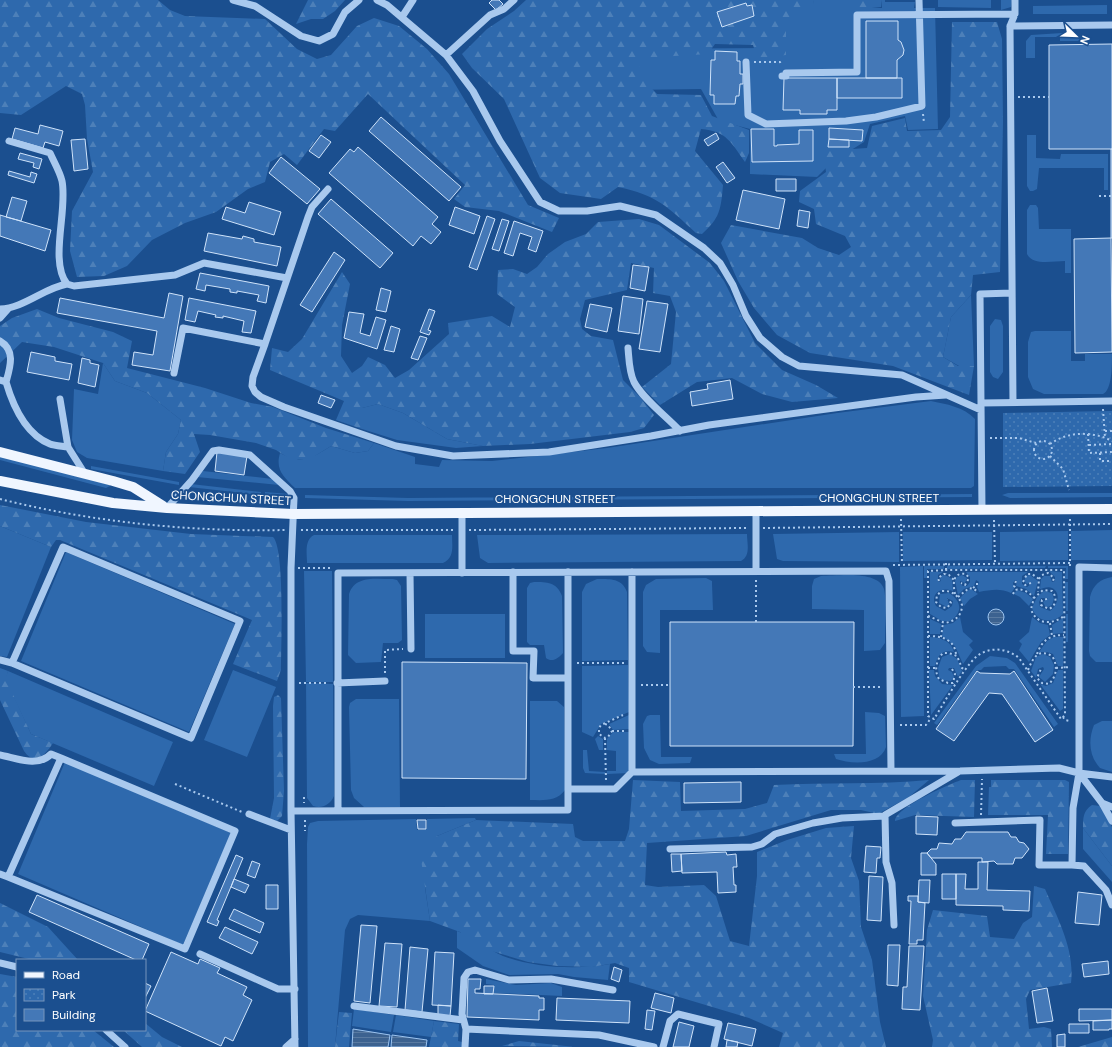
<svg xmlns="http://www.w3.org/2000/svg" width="1112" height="1047" font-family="'DM Sans',sans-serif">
<defs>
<pattern id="forest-firs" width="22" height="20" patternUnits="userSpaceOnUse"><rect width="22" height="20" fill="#2e69ad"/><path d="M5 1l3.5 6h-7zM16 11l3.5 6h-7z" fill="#4d80b9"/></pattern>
<pattern id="park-dots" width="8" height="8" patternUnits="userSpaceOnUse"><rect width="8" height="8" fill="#2e69ad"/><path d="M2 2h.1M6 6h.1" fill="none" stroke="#4d80b9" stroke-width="1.8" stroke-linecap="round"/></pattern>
<pattern id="water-rules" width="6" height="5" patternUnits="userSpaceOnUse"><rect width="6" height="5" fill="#3c6290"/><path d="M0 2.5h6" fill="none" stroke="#597aa1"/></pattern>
</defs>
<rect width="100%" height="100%" fill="#1b4f8f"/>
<path fill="#2e69ad" d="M814 0H854V8H882L881 0H885V2H915L914 8H935L938 129 908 130 905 116 870 124 864 142 832 162 817 177 750 174V129L719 121 701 89 628 90V49L781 48V8H812Z
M938 0H991V8L938 7Z
M1001 0H1012L1011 7 1001 10Z
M1107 5V14H1033V6Z
M1062 33 1063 37H1084V41H1060V37H1035V58H1026V41L1031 35Z
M1027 135H1036V158L1060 159 1061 154H1108V190H1104V168H1039L1037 189 1033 191H1030L1027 186Z
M1030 205H1036L1038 208 1039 229H1071V273H1065V261C1053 261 1033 266 1027 254V210Z
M971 295 974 366H959L943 357 951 317Z
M995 319 1001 320 1003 326V372L998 379 993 377 990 372V326Z
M1035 331H1071V361H1085V354H1112C1112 366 1112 390 1103 394H1044L1033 389 1028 377V342L1031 332Z
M103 363 115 381 147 393 181 420 178 434 166 452 163 471 87 458 77 452 72 440 74 389 98 394Z
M931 401C946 404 964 407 975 419L974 486 971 488H295C284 477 275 470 280 453 302 465 312 458 331 446L355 453 368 451 374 443 415 457V464L439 467 442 460 492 461 607 448 837 413Z
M378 404 403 413 447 439 483 446 456 448 397 440 362 429V408Z
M0 456 110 485V486L106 488 0 460Z
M91 466 179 482V485L91 469Z
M203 471 273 479 279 485 197 477Z
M191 484 261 492V495L189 487Z
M265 492 289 494 291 498 265 496Z
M1008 493H1112V497L1010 498 1002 495Z
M972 494V497L408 501 305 498V495L408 498Z
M0 526 51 547 7 657 0 656Z
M1112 530V560H1071V531Z
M1068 531V560L1000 561V532Z
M899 532V562L783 561 777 559 773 534Z
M903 532H992V560L903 561Z
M747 534C747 543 751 556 741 561L488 563 480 558 477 535Z
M314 535H452C452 545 455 558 443 563H307C307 554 304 540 314 535Z
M66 552 235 624 189 732 21 661Z
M923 566 924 716 901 717 900 567Z
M924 566H944V569H927V578H924Z
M947 566H1046L1045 568 947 569Z
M1048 566H1068V579H1065L1066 568H1048Z
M304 571H332L333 682H306Z
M1049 571 1062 572 1063 614C1053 624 1037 623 1032 608L1037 597 1044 591 1052 593 1054 599 1052 605 1048 607 1045 606 1043 602 1048 598H1041L1039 602 1040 607 1050 611C1057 606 1062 593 1052 588 1048 586 1042 589 1040 589L1041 579 1044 576H1050L1052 582 1055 581V577Z
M930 572H943L938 575V582L941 581 940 579 942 575 947 576 952 579 953 591C942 586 929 593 936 606L945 611 952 606 953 601 947 598 949 604 947 607 939 603 940 594 949 593C962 601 963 613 950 621H942L930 614Z
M966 572H1028L1022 576V584L1027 587 1031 584V582L1027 584 1024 581 1026 576 1030 575 1038 581 1034 596 1026 589 1016 586 1017 581 1015 580 1013 583 1014 589 1011 593C1000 588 991 590 979 592L977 587 979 582 976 580 974 586 964 589 958 595 955 581 957 577 962 575 967 578 965 583 960 581V584L963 586H967L970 582V577Z
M821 576C837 576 878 570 884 589 887 601 885 630 885 643L880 650 864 651V610L812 609V586L814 579Z
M1112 577V662H1096L1090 656 1089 651 1090 597C1093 585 1100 579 1112 577Z
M706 578 712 581V584L713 610H660V653L647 652 643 646V592L646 585 656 579Z
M393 579 397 580 401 586 402 640 398 643H383L381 662 356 663 348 655 349 594C355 575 376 579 393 579Z
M597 579C610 579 622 578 627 592L628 660 582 661V592L586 584Z
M534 582C547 582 557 582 562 596L563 653C559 658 552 663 546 658L544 645H530L527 642V588L530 583Z
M1065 582H1068V611H1066Z
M971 589 978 594 970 599 964 606 960 598 967 591Z
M1017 590 1026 593 1033 599 1029 606 1020 597 1014 594Z
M425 614H505V658H425Z
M1066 614H1068V642H1066Z
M960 617 963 632 973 641 969 645 973 650 963 664 955 646 942 636 944 625 953 623Z
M1032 617 1040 623 1048 625 1050 635 1041 642 1029 662 1019 650 1022 644 1019 641 1029 632Z
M1063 618V633L1053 634 1052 625Z
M930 619 941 624 940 634H930Z
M930 637C940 638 951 640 954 652 942 649 937 656 935 666H930Z
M1054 637H1063V666H1058L1053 654 1047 652H1039L1047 641Z
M950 654 957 659 962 671 958 677 954 668H949L948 670 952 672 954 677 951 681 942 680 939 677 938 668 942 657Z
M1043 654 1050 657 1054 665 1053 674 1045 682 1039 677 1044 669 1043 667 1038 669 1036 678 1031 671 1036 657Z
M990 656 1007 658 1015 663 1058 724 1054 727 1014 669H1009L1006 666 984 667 981 670H977L937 725 934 723 976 666Z
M628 665 629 712 601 724 593 737 582 732V666Z
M233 670 276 687 247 757 204 740Z
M929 670H934L935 676 942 684 953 685 931 715Z
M1058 670H1063V709L1060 711 1040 684 1046 686 1053 683Z
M8 671 173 742 154 786 31 734 5 679Z
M306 683 333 684 334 796C330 805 322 809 313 806L307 798Z
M356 699H399L400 807H364L354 798 351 790 349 707 350 703Z
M530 701H557L564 707 565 790C556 802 543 800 530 800Z
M865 712 879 713 885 716 886 747C880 766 851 764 836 759L834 754H866Z
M629 715V729L613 730 609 724Z
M650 715H660L661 757H692L690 763 659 764 650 760 644 748 643 724 647 716Z
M1102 721H1112V772L1100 768C1089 756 1088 740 1094 725Z
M613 732H629V773L607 774V771H616V751L607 750V739Z
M598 736 603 739V750H599L595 739Z
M583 750H587L589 771 605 772V774L585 773 583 768Z
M65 762 231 833 183 945 18 874Z
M475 818 476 820 437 836 425 888 430 921 358 915 350 919 345 930 335 1047H308L307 844 308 827 310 823 318 821 416 819 417 830 427 829V819Z
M1083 828 1112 866V882L1083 849Z
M457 931C474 937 487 949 503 956 534 968 578 970 610 964L608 980 574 977 558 974 509 975 483 966 457 948Z
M486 979 516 985 551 983 562 987V996L494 993V985L486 984Z
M354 1009 394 1015 391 1032 352 1026Z
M396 1015 434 1021 431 1037 393 1032Z"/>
<path fill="url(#forest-firs)" d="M0 0H158L170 10 185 16 265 19 297 49 317 59 331 55 357 26 374 18 399 26 427 49 449 74 528 205 559 218 552 232 499 211 465 207 454 199 465 185 368 94 335 131 324 129 297 165 284 154 270 162 265 182 248 189 216 212 185 223 152 240 127 266 104 276 77 277 70 251 72 211 93 172 87 139 85 105 82 94 66 86 21 115 0 113Z
M308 0H345L335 11 323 19H311L296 24Z
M526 0H814L813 10 794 12 786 26V55L757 58 753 45 715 44 708 54 641 58 638 74 657 94 701 95 712 116 749 130V153L745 162C731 143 727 131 701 129L695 151 723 185C721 209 720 218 702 234L696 233C668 207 657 195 618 187L601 199 560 193 540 178 504 99 472 68 462 54 487 29 514 11Z
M854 0H881V7L853 10Z
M952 22H997L1002 39 1003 122 1000 272 973 275 971 295 951 317 943 357 958 366H974L969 395 893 366 810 353 777 335 754 308 738 281 721 243 731 225 802 238 818 248 839 255 851 247 845 236 816 224 814 209 799 202 800 191 826 172 823 151 867 148 872 126 905 118 907 131 941 130 950 117Z
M639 219 659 225 710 263 724 281 755 343 782 370 816 385 838 398 792 402 762 394 732 378 697 382 660 405 642 387 671 364 676 312 670 296 653 293 654 268 631 263 627 290 585 300 580 319 582 329 591 336 613 340 623 380 640 397 654 415 644 428 630 432 530 444 483 446 447 439 403 413 378 404 362 408V429L336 420 344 401 270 370 272 348 288 352 302 339 342 272 350 284 342 325 341 356 352 373 362 366 368 357 385 365 395 378 409 370 449 334 448 323 492 316 510 327 515 307 497 294 498 270 513 269 527 274 537 267 548 254 565 242 586 234 598 222Z
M37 309 59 318 113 332 132 341 127 368 205 388 251 403 273 407 326 428 374 443 368 451 355 453 331 446 310 459H290L276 450 256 443 210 435 194 434 200 452 185 474 163 471 166 452 178 434 181 420 147 393 115 381 103 363 54 347 22 342 0 363V326L12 318Z
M0 505 86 522 191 534 273 537C285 548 281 649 281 670L277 681 233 664 252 620 60 540H56L51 547 0 526Z
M0 668 8 671 6 679 31 734 53 743C46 754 35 767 24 751L0 700Z
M278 695 281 698 284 791 282 816 277 821 270 819 274 798 273 706 274 697Z
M633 780 680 782 681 811 745 809 767 803 774 785C826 782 878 785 929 780L909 797 878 814 861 810H831L746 836 647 843 645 885 658 887 704 885 716 896 730 941 749 946 757 876V852L787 840 826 828 854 826 851 858 859 881 861 927 872 960 880 1022 886 1047H779L783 1033 749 1018 629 982V968L615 963 592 967 557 966 528 962 478 947 460 932 430 921 421 859 437 836 476 820 573 824 575 837 583 841H625L629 829Z
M961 780H975L974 817 915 815 895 821C896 807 948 785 961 780Z
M991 780H1065L1069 782 1068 854H1046L1048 815H988L989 787H991Z
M1092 805 1100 806 1112 827V866L1083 828C1083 818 1083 811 1092 805Z
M1034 886 1045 889C1058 919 1075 950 1071 983L1030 990 1026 999 1029 1029 1044 1027 1051 1029 1052 1047H932L933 1040 923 996 927 930 933 910 987 916 990 937 1014 939 1023 923 1032 917Z
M0 903 48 927 78 960H33L0 952Z
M0 974 17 977V1030H93L114 1047H0Z
M339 1012 352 1013 349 1047H335Z
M434 1021 459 1024 458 1041 462 1042V1047H429Z
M145 1023 162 1037 182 1047H142L123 1030H145Z
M1112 1037V1047H1078Z
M519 1041 575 1047 502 1046Z"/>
<path fill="url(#park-dots)" d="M1112 411V486L1003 487V413Z"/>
<path fill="url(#water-rules)" stroke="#9cc4f0" d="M988 617a8 8 0 1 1 16 0a8 8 0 1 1-16 0Z
M353 1029 390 1035 388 1047H352Z
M392 1035 427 1040 426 1047H391Z"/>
<path fill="#4478b7" stroke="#cfe3fa" d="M492 0H499L503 4 496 10 489 3Z
M746 3 747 6 752 5 754 16 722 27 717 12Z
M866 21H898V40L901 42 904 50 903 55 897 60V78H866Z
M1112 44V149H1049V45Z
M715 51 737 52V61H740V74H743V84H740L739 96H736L735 104H714V95H710L711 60H715Z
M784 78H837V110H827V114H800V110H783Z
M837 78H902V98H837Z
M381 117 461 187 449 201 369 131Z
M40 125 63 131 59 146 45 142 43 148 12 139 15 128 38 134Z
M829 128 863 130 862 141 829 139Z
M751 129H774V146H777V145L799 144V130H813V161L752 162Z
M716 133 719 139 708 146 704 140Z
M321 135 331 142 319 158 309 151Z
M85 139 88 169 74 171 71 140Z
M829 139 849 140V147H828Z
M358 147 438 217 432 224 441 232 431 244 421 236 413 246 329 173 350 149 354 152Z
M1111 149H1112V238H1111Z
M20 153 42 159 39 169 33 167 34 163 18 159Z
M281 157 320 189 307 204 269 173Z
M723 162 735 178 727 183 716 167Z
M9 171 30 177 31 172 37 174 34 183 8 175Z
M776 179H796V191H776Z
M743 190 785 199 779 229 736 220Z
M12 197 27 201 21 221 6 217Z
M331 199 393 253 380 268 318 214Z
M249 202 281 212 274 235 222 219 226 207 245 213Z
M455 207 480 216 474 234 449 225Z
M799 210 810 212 808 228 797 226Z
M0 215 51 230 45 251 0 236Z
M487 216 495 219 477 270 469 267Z
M502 219 509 221 499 251 492 249Z
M514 221 543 231 536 252 528 249 532 237 520 233 513 256 504 253Z
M208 233 242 239 243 236 254 239V242L281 247 277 266 204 251Z
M1111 238 1112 352 1075 353 1074 239Z
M334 252 345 260 312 312 300 305Z
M633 265 649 267 645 291 630 288Z
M200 273 269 286 266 303 257 301 259 295 237 291V293L230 292V289L206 285 205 291 196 289Z
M381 288 391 291 386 312 376 310Z
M169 293 183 296 170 371 132 365 134 352 153 355 157 331 57 313 60 298 164 318Z
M623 296 643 299 639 334 618 331Z
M189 298 256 311 251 333 242 332 244 321 223 316V318L215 317 216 315 198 311 195 322 185 320Z
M647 301 668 304 660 352 639 349Z
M590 304 612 308 607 332 585 327Z
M429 309 435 311 428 330 431 331 429 335 420 332Z
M349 312 364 314 360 333 370 336 376 317 386 320 377 349 344 338Z
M391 326 400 329 394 352 384 350Z
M420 336 427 338 418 360 411 358Z
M31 352 55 357V361L72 364 69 380 27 372Z
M82 358 90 360V363L99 365 95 387 78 383Z
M730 380 733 399 692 406 690 392 708 389 707 384Z
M321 395 335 400 331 408 318 403Z
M217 452 247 456 244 475 215 471Z
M670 622H854L853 746H670Z
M402 662 527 663 526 779 402 778Z
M977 671 980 673 1010 674 1014 671 1053 730 1035 742 1002 694 989 693 954 741 936 729Z
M741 782V802L684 803V783Z
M916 816 938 817 937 835 916 834Z
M417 820H426V829H418Z
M966 832H1008L1011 837H1016L1019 842 1024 843 1029 849 1022 858H1015L1013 864H997L994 861 982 862V858H931L927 853 931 849H937L939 843 952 844 955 839H961Z
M866 846 881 847 880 858H877L876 873 864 872Z
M726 852 727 855 736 854 737 867H733L734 885H736V892L718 893 717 872 682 873 681 854Z
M921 853H927L936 864V875H921Z
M671 854H681L682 871 672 872Z
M236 855 243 858 217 920 219 921 217 926 207 922Z
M252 861 260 864 255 878 247 875Z
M978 862H988L987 890 1030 891 1029 911 1003 910V906L956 905V874H966L965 889H978Z
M942 874H956V899H942Z
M869 876 883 877 881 921 867 920Z
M234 879 249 885 245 893 231 887Z
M919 880H930L929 903 918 902Z
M266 885H278V909H266Z
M1078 892 1102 895 1099 925 1075 923Z
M37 895 149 944 142 960H136L29 912Z
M908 896H918V902L925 903 923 940H917V944H909L911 901H908Z
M234 909 264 923 260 933 229 919Z
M361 925 377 926 370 1003 354 1001Z
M225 927 258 942 252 954 219 938Z
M385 943 402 944 397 1007 379 1006Z
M888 945H900L898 986 887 985Z
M909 946H924L920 1010 902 1009 903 987H907Z
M410 947 428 949 422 1012 405 1010Z
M171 952 198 964 200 959 220 968 217 973 247 987 243 995 252 1000 233 1041 225 1037 221 1046 145 1011Z
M435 952 454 953 451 1006 432 1005Z
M1108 961 1109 974 1084 977 1082 964Z
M614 967 622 970 619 982 611 979Z
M468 979H481L480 989H475V993L539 996V998H544V1010H539V1020L467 1017Z
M145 983 151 986 145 998Z
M484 986H494L493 994H484Z
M1047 988 1053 1021 1037 1023 1032 991Z
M655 993 674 998 671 1013 651 1008Z
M557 998 630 1001 629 1023 556 1020Z
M438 1005 451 1006 450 1016 438 1015Z
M1079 1009H1112V1020L1079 1021Z
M647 1010 655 1011 652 1030 645 1029Z
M1112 1020V1029H1109V1030H1093V1021Z
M679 1022 694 1026 689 1047H673Z
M728 1023 756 1029 752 1046 724 1039Z
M1069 1024H1089V1033H1069Z
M1065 1034V1047H1057V1035Z
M727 1040 738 1042 737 1047H726Z"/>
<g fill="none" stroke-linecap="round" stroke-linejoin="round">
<path stroke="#a9c9ee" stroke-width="2" stroke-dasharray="2 3" stroke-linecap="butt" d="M754 62H780L781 65
M1018 97H1049
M923 114 924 123
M1099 196H1111
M1103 409 1105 438
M1105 431H1112
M1088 434 1089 453 1112 452
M990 438H1019L1036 443
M1034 450a9 9 0 1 1 18 0a9 9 0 1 1-18 0Z
M1050 444C1068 431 1093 431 1112 441
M1089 445 1112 444
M1100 453V461H1112
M1050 456 1063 469 1069 490
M0 499C92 522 190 532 285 530
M901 519 902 564
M994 520 995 563
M763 528 1112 524
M301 530H453
M469 530 747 528
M946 563V570L928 571V716L934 719C944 703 963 669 976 657 989 646 1007 648 1019 658L1061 719 1065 715 1064 570H946V574
M893 565 1070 563
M1070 566V518
M298 568H332
M1039 579 1042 575 1048 573 1054 578 1053 581
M939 581 938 578 944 574 949 575 954 580
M1016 581 1014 586 1017 589
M1031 583 1025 585 1023 582 1027 574H1032L1039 579 1038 592
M973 588 977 585V582
M955 594C953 584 952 572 966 574L969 578 965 585 961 583
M1013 594 1015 590C1023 588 1029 592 1034 598
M958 597 969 588 974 589 978 592
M1047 599 1042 600 1041 605 1049 609C1057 605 1057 597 1052 591L1043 590 1034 598 1031 609C1036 625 1052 625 1064 616
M928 616 945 623C955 621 962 616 962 605 959 596 952 590 942 591L937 595 936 602 941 607 947 608 951 603 948 599
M756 622V579
M1050 623 1052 636
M928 636C941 636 955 639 956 655
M941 637 943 623
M1037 654C1042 640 1050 635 1064 635
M577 663H625
M928 668H936
M1056 668 1070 667
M952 669 955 674 953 683H948L939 679C934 671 936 660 943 653H949L957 656 962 668 966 670
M1028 670C1033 658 1038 648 1052 656 1058 665 1057 676 1049 684L1042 683 1037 678 1041 669
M385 673V650L403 649
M299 683H328
M641 685H670
M853 687H882
M1063 717 1065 720 1070 721
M605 724 608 725 612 731 608 737 605 738 599 734V728L601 725 623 715
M900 725H926L931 718
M612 731H624
M605 738 606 781
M175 784 242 812
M304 797V803
M981 815 982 779
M305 820V831"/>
<path stroke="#a9c9ee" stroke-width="7" d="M233 0 255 6 301 36 319 41 333 34 345 12 359 0
M377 0 387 5 446 55 473 91 500 141 540 202 559 211H587L620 206 656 215 704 248 720 263 733 285 746 316 760 338 782 357 799 366 902 375 981 410
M402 17 413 0
M1010 26 1015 14V0
M446 55 490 15 504 9 514 0
M746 62 748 115 766 124 846 121 876 117 922 106 919 0
M782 76H786V73L857 72V15L1015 14
M9 141 50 153C54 162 60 172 62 181 68 210 49 261 67 284L74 286 175 275 204 263 287 278
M0 309C24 308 44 288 67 284
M0 318 8 309
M0 341C16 350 10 368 6 382
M265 344 308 217 312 207 328 189
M628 348C629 359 629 372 634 382 643 399 666 416 680 431
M174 373 183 328 265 344 253 377 252 386 255 392 261 397 284 407 396 446 453 456 549 452 651 436 709 425 916 397 946 395
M0 380 6 382C13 406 25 434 50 444 55 446 62 446 68 447
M60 399 68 447 85 474
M1013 402 1010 26 1112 25
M981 403 980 294 1012 293
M167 508 192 480 213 451 219 450 250 455 290 491 294 498 291 568V811L295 1047
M982 510 981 403 1112 401
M462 512V573
M756 571V511
M513 572V651H534L533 678H568
M410 573 411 649
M0 660 12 663 191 738 240 621 63 547 12 663
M337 683 385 681
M0 755C16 758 38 768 51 754L61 758
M632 772 960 771 1059 768 1079 773V567L1112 568
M1079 773 1102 803 1112 821
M1112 777 1079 773 1073 808 1072 865 1084 866 1106 890 1112 905
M568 789H615L632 772V572
M1102 803 1112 807
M291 811 568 810V572
M338 811V573L886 571 889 581 891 771
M249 814 291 830
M955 823 1040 820 1039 865H1072
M670 849 752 847 762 844 775 834 813 823 842 818 885 816
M0 874 8 877 185 949 235 831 61 758 8 877
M894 925 892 883 886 862 885 815 958 772
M200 954 278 989H295
M0 963 17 967
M354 1006 463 1020
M466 1029 462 1014 464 978 468 972 475 970 509 980 551 979 613 990
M106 1030 125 1047
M286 1047 295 1039
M465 1047 466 1029 599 1035 654 1047
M663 1047 670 1021 678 1014 719 1024 714 1047"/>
<path stroke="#f0f6ff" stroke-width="10" d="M0 452 113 481 133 487 163 506
M0 481 113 503 167 508 293 514 1112 509"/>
</g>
<g text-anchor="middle" stroke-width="4" stroke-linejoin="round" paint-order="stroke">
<g font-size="12" fill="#fff" stroke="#1b4f8f">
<text transform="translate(231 498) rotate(3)" y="4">CHONGCHUN STREET</text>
<text x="879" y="502">CHONGCHUN STREET</text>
<text x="555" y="503">CHONGCHUN STREET</text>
</g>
</g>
<rect x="16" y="959" width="130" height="72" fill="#1b4f8f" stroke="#7695bc"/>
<rect x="24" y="972" width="20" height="6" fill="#f0f6ff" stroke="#7695bc"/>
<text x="52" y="979" font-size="12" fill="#ffffff">Road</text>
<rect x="24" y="989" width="20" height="12" fill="url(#park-dots)" stroke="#7695bc"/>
<text x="52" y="999" font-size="12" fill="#ffffff">Park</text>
<rect x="24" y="1009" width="20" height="12" fill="#4478b7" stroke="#7695bc"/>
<text x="52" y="1019" font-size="12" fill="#ffffff">Building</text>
<g transform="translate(1076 36) rotate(113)" stroke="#1b4f8f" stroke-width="3" paint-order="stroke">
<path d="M0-3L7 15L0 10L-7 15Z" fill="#ffffff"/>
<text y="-6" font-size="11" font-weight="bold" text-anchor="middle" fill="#ffffff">N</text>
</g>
</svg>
